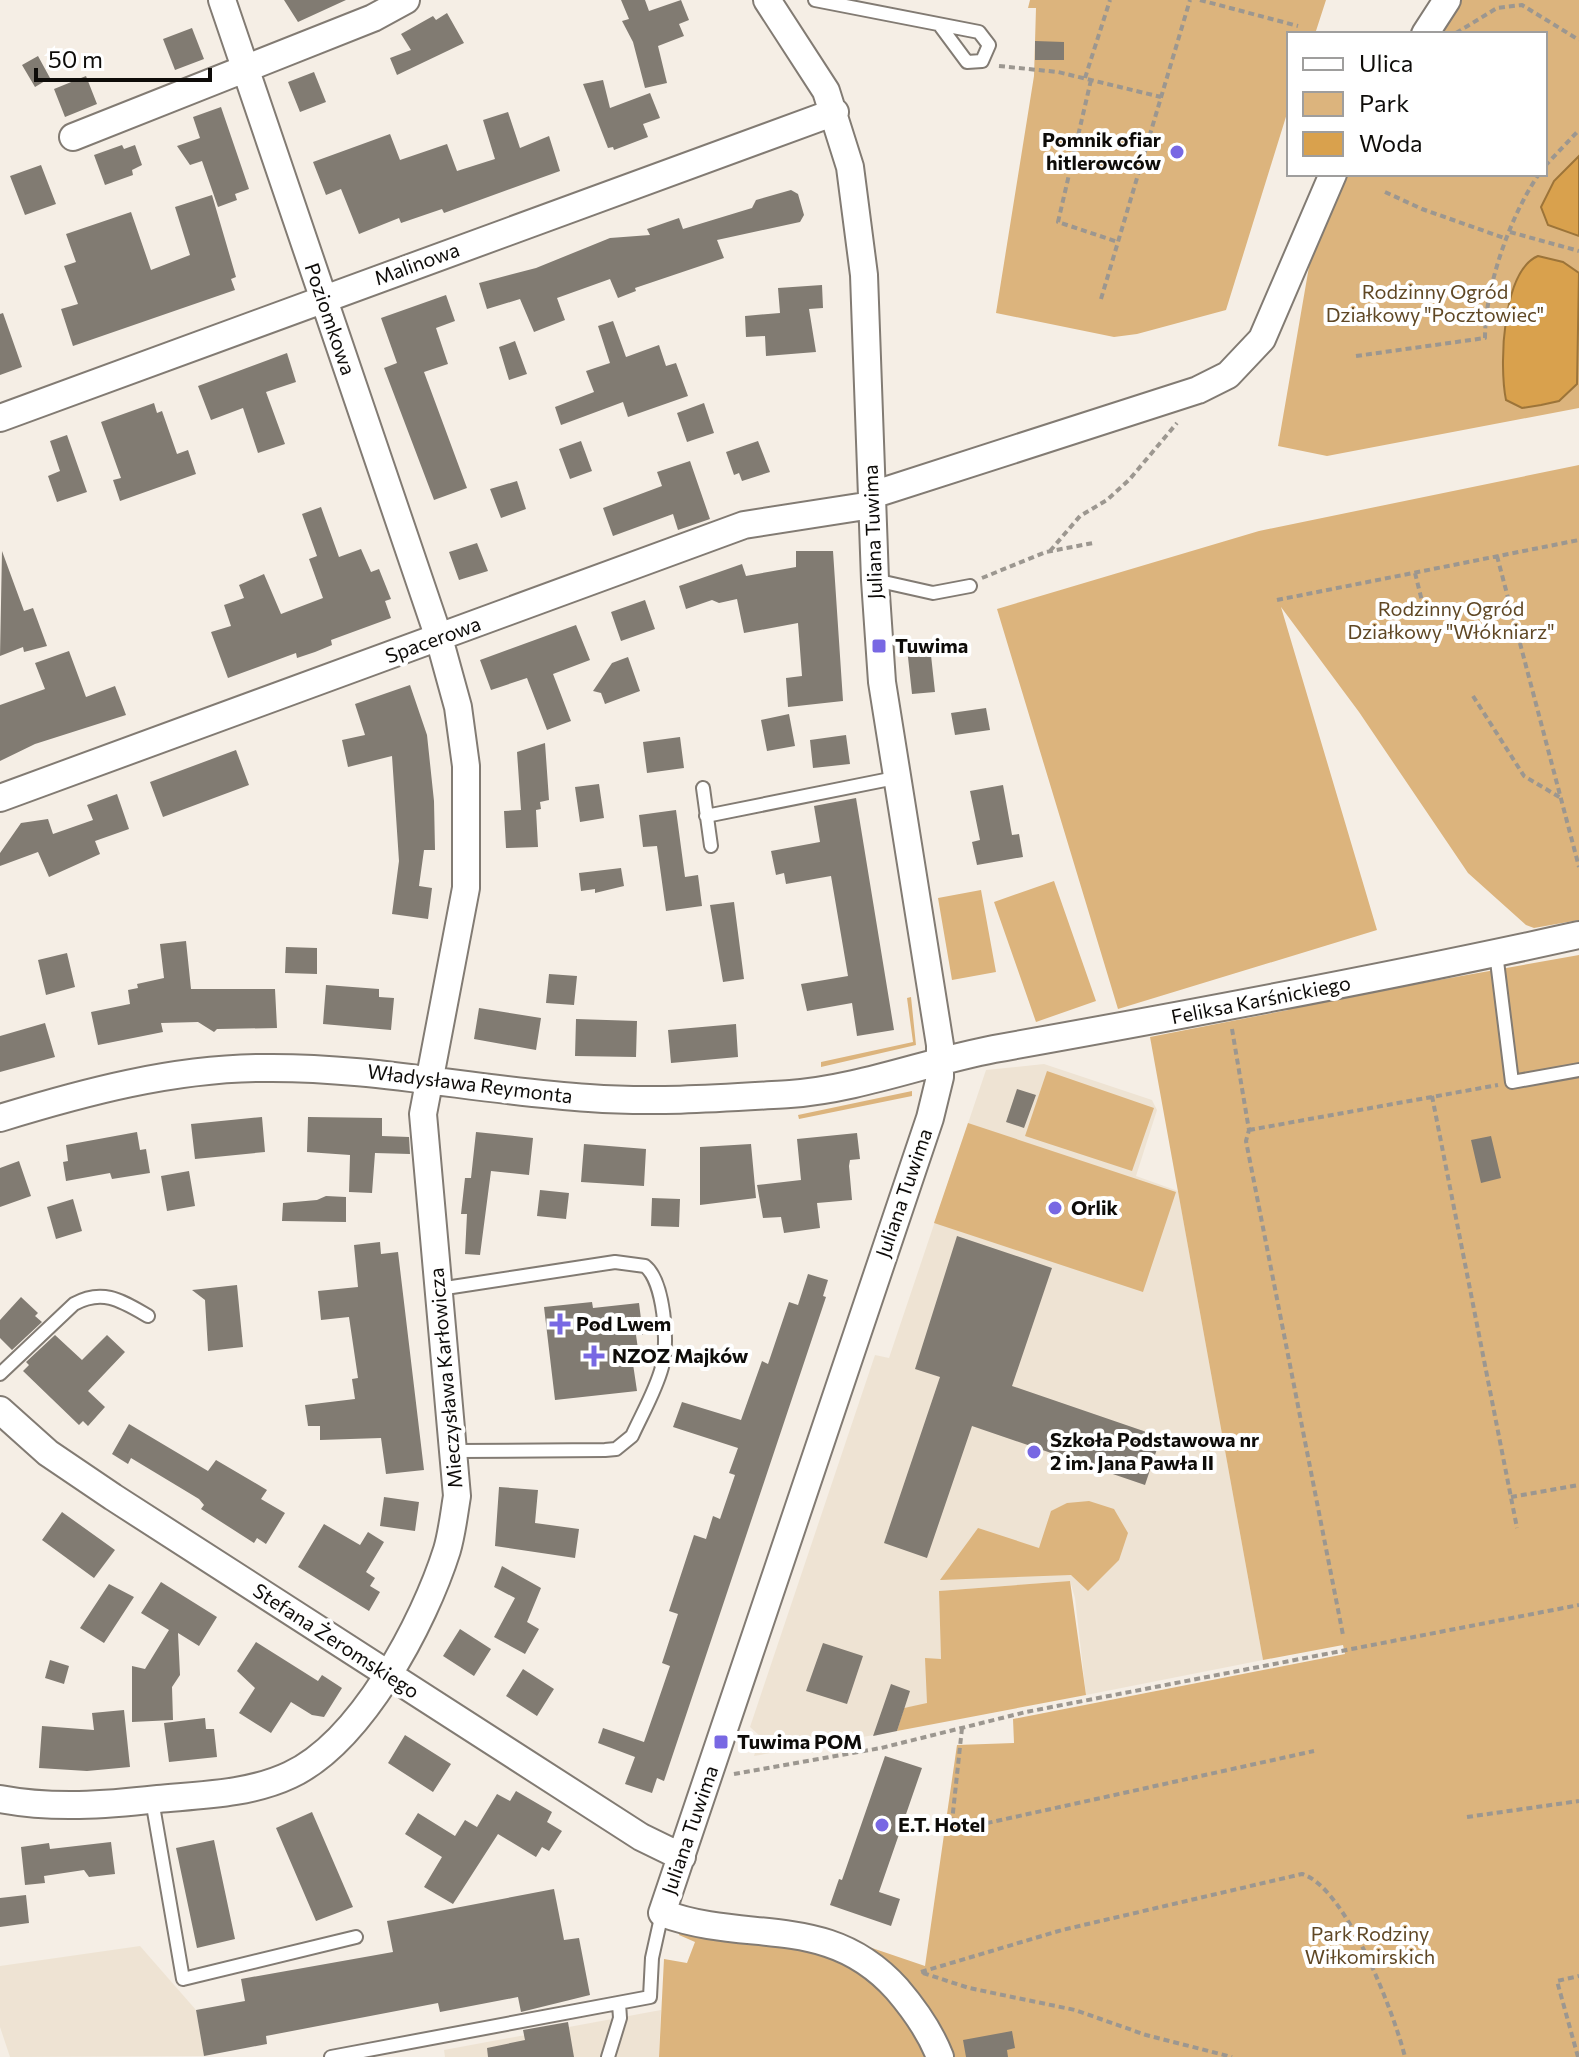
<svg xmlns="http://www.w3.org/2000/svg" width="1579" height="2057" font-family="Commissioner,sans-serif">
<rect width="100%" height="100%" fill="#f5eee5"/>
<path fill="#eee3d3" d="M1044 1064 1152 1100 1157 1110 1136 1176 1178 1191 1263 1660 1086 1695 1075 1598 1070 1581 939 1591 941 1659 927 1704 904 1708 897 1731 754 1756 760 1736 750 1727 875 1355 889 1358 986 1070Z
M140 1946 196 2010 204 2056 10 2057 0 2027V1966Z
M661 2010 659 2057H445L444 2050Z"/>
<path fill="#dcb47d" d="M1030 0H1326L1315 34H1289V107L1226 310 1137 334 1114 337 996 313 1034 76 1036 8H1028Z
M1460 0H1579V408L1327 456 1278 446 1311 255 1345 174H1545V34H1441Z
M1579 465V920L1534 928 1526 925 1468 873 1359 712 1281 607 1377 930 1118 1009 997 609 1259 531Z
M1054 881 1096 1001 1036 1022 994 902Z
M981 890 996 972 952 980 938 898Z
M1579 955V2057H659L664 1959 687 1963 695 1942 679 1935 687 1912 819 1930 925 1966 957 1745 1014 1743 1013 1719 1345 1654 1343 1645 1263 1660 1150 1037 1288 1010 1287 1007Z
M911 997 916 1045 821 1067V1062L913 1042 907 998Z
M1047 1071 1154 1108 1132 1171 1025 1136Z
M912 1091V1096L799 1119 798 1115Z
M968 1123 1176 1192 1143 1292 934 1223Z
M1089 1501 1114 1509 1128 1533 1119 1560 1088 1591 1071 1575 940 1580 978 1528 1039 1548 1051 1511 1067 1503Z
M1070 1581 1086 1695 897 1731 904 1708 927 1703 925 1658 941 1659 939 1591Z"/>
<path fill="#d9a14d" stroke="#9c7439" stroke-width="2" d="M1579 156V236L1548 225 1541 207 1554 181Z
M1538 256 1563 262 1579 273 1577 384 1559 401 1541 405 1522 408 1506 400C1499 366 1502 271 1538 256Z"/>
<path fill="#817b72" d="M284 0H346L298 22Z
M621 0H645L649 11 681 0 689 20 679 24 684 36 658 46 667 83 645 88 633 42 622 21 629 19Z
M447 13 464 43 397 75 390 58 411 50 401 34 433 16 436 20Z
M192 28 204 59 175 70 163 39Z
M1035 41 1064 42V60H1035Z
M38 56 50 78 35 87 22 65Z
M314 72 326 102 300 112 288 82Z
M86 76 97 104 65 117 54 89Z
M603 80 610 108 650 93 660 118 643 124 648 137 614 150 613 147 608 148 583 84Z
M221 107 249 189 235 194 237 200 218 207 202 161 190 165 177 146 200 138 193 117Z
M508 112 520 148 549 136 560 171 444 213 442 209 401 223 399 218 359 234 341 189 326 195 313 162 390 134 400 160 447 144 457 171 495 159 483 120Z
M122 145 124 149 135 145 142 165 132 170 133 175 105 185 94 155Z
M41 165 56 204 25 215 10 176Z
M791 190 798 194 804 215 800 222 717 240 724 258 635 288 636 291 618 298 610 279 557 298 565 320 534 332 520 299 487 309 479 283 536 268 610 238 650 235 647 229 679 218 683 229 752 208 756 200Z
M212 195 236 277 231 279 235 290 73 346 61 309 78 304 64 266 76 262 66 234 131 212 151 270 190 255 175 207Z
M822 285 823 308 809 309 816 352 766 356 765 336 746 337 745 316 780 313 778 288Z
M446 295 455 321 436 328 448 364 424 372 467 488 434 500 384 368 397 363 381 318Z
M3 313 22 367 0 375V314Z
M613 321 626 357 659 345 666 366 676 363 688 396 628 417 623 402 561 425 555 407 594 392 586 371 610 363 598 326Z
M515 341 527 374 509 380 499 347Z
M287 353 296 382 266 392 285 444 258 453 243 408 211 420 198 386Z
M154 403 157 413 162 411 177 454 188 450 196 474 120 501 113 480 121 478 101 422Z
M704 403 714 433 687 442 677 413Z
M67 435 87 492 57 502 48 476 60 471 50 441Z
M581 441 592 471 570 479 559 449Z
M758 441 770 472 742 481 739 473 734 475 726 452Z
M690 461 710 519 678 530 673 514 613 536 603 508 662 486 657 472Z
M517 481 526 509 501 518 490 489Z
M321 507 339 557 361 549 371 572 379 569 391 599 385 601 391 618 331 640 332 645 315 652 297 658 296 653 228 678 211 632 231 626 224 605 244 598 239 585 264 574 281 614 323 598 309 559 317 556 302 514Z
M477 543 488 571 459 580 449 552Z
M2 551 24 611 33 608 47 646 24 652 23 647 0 656Z
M796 551H833L843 701 788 707 786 678 802 676 798 623 744 633 737 599 719 603 712 600 686 609 679 586 742 564 746 576 796 567Z
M645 600 655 629 621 641 611 612Z
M576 625 590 660 553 674 571 721 547 730 527 678 491 690 480 660Z
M930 646 935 692 912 694 907 648Z
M69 651 86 697 115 686 126 715 35 744 0 761V705L45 689 35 663Z
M628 657 640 691 605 704 601 693 593 691 612 663Z
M410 685 427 735 434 801 435 850H424L419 886 432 888 428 919 392 914 399 861 392 756 348 767 342 740 365 735 355 704Z
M986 708 990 730 955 735 951 713Z
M789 714 795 746 767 751 761 720Z
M846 735 850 764 813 768 810 740Z
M680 737 684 768 647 773 643 742Z
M545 743 549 800 540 802 541 809 536 810 538 847 506 848 504 811 521 810 517 752Z
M236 750 249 785 163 817 150 782Z
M599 784 604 818 580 822 575 787Z
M1003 785 1012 835 1019 834 1023 857 977 865 972 842 980 840 970 791Z
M117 794 129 829 95 841 100 854 49 877 38 852 0 866V853L21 823 48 819 53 834 93 820 87 805Z
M856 798 894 1030 857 1036 852 1003 807 1011 801 984 848 976 831 876 786 884 784 873 776 875 771 851 820 842 814 806Z
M676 810 685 877 698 875 702 906 666 911 657 846 643 847 639 815Z
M621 868 624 886 595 893V889L581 891 579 873Z
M734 902 744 979 723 982 710 905Z
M186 941 191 989H275L277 1028 217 1029 214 1032 198 1022 161 1023 163 1032 98 1045 91 1012 130 1004 128 990 138 988 137 984 164 978 160 944Z
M286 947 317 948V974L285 973Z
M67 953 75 987 46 995 38 960Z
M549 974 577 976 574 1005 546 1003Z
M326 985 379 989V997L394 998 391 1030 323 1024Z
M479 1008 541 1018 536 1050 474 1039Z
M576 1019 637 1021 636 1057 575 1056Z
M45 1023 55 1057 0 1072V1036Z
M736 1024 738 1057 671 1063 668 1030Z
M1017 1089 1036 1095 1024 1128 1006 1122Z
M262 1117 265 1152 195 1159 191 1124Z
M308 1117 382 1118V1136L409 1137 410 1154 375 1153 372 1193 349 1192 350 1155 307 1152Z
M137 1132 140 1150 146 1149 150 1173 112 1179 110 1173 66 1181 63 1162 68 1161 66 1145Z
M476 1132 533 1138 529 1175 491 1171 480 1255 465 1254 467 1214H461L465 1178H471Z
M857 1133 860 1159 850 1160 849 1166 852 1200 817 1203 820 1228 784 1233 781 1217 763 1218 757 1185 801 1180 797 1139Z
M1491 1136 1501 1178 1481 1183 1471 1140Z
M584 1144 646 1149 644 1186 581 1182Z
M751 1144 756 1198 700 1205V1147Z
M19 1161 31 1196 0 1207V1168Z
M189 1171 195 1206 167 1211 161 1176Z
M540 1190 569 1193 566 1219 537 1216Z
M326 1196 346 1197V1222L282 1221 283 1203 317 1200Z
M652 1198 680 1199 679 1227 651 1226Z
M73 1199 82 1231 56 1239 47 1207Z
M957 1236 1052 1268 1012 1386 1161 1437 1145 1485 972 1426 927 1558 884 1543 940 1377 915 1369Z
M380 1242 381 1254 398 1252 424 1470 386 1474 381 1438 320 1440V1426H308L305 1405 355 1399 352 1379 358 1378 349 1317 321 1320 318 1291 358 1287 354 1245Z
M808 1274 828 1280 823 1296 826 1297 664 1781 657 1778 652 1793 625 1784 635 1757 598 1743 603 1728 644 1742 670 1666 662 1663 678 1614 669 1611 694 1535 706 1539 713 1516 720 1519 735 1475 729 1473 738 1448 673 1427 682 1402 741 1420 762 1361 768 1364 789 1302 798 1305Z
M237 1285 243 1347 208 1351 205 1300 192 1290Z
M21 1297 38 1313 35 1316 42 1322 12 1350 0 1338V1320Z
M592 1302 593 1308 639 1303 643 1335H636L640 1363 633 1364 637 1391 555 1400 544 1307Z
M55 1335 82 1360 107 1335 125 1352 88 1391 105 1407 88 1426 83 1421 79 1425 23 1371 29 1365 26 1362Z
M129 1424 208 1471 216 1460 267 1490 261 1499 285 1513 266 1544 257 1538 254 1543 201 1509 204 1505 199 1499 131 1458 128 1464 112 1454Z
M499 1487 538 1490 535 1523 579 1529 575 1558 495 1546Z
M384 1497 419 1502 415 1531 380 1526Z
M62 1512 115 1550 94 1578 42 1540Z
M324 1524 360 1545 368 1532 384 1542 366 1572 375 1578 370 1586 380 1592 369 1611 298 1567Z
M502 1566 541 1588 527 1622 539 1629 525 1654 494 1637 515 1598 494 1587Z
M161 1582 217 1617 199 1646 178 1633 180 1675 172 1687 173 1720 132 1722V1666L145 1669 169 1630 141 1613Z
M109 1584 134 1597 104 1643 80 1628Z
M460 1629 491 1649 474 1676 443 1656Z
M256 1642 318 1681 322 1675 342 1688 324 1717 312 1715 291 1702 271 1733 239 1713 255 1688 237 1671Z
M823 1643 863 1656 847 1704 806 1691Z
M50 1660 69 1666 64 1684 45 1678Z
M523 1669 554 1689 537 1716 506 1696Z
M891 1684 910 1691 897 1731 873 1736Z
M124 1710 130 1767 87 1771 39 1768 42 1726 94 1730 92 1713Z
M205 1718 206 1729H214L217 1757 169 1762 164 1723Z
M405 1735 451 1764 433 1792 388 1763Z
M885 1756 922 1768 879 1892 900 1899 891 1926 830 1905 839 1879 842 1880Z
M516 1791 552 1812 547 1822 562 1831 549 1851 542 1847 536 1857 498 1834 453 1904 424 1887 442 1857 405 1834 418 1813 455 1836 465 1820 477 1827 497 1794 510 1801Z
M312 1812 353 1907 316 1921 276 1828Z
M214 1840 235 1939 197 1948 176 1848Z
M111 1842 115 1874 89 1877 84 1870 44 1876 45 1883 25 1885 21 1847 49 1843 50 1849Z
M554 1889 564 1940 579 1938 590 1995 521 2012 518 1997 440 2012 438 2003 266 2036 267 2044 204 2056 196 2010 245 2001 241 1979 393 1952 387 1921Z
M26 1895 29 1923 0 1927V1898Z
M568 2022 574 2057H488L487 2048 525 2040 523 2030Z
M1012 2031 1015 2048 1007 2050 1008 2057H966L963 2040Z"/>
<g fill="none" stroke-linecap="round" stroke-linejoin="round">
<g stroke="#827b73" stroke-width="16">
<path id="lane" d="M815 0 979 32 989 45 982 61 967 62 941 27
M875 580 933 593 970 586
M703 788 711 846
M706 816 895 778
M1496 953 1512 1082 1579 1070
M439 1289 615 1262 645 1266C664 1281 669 1343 662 1367 656 1390 642 1414 632 1436L616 1449 605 1450 456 1451
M0 1374 74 1304C103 1288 122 1301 148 1316
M152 1800 183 1979 356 1937
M331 2057 650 1997 652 1958 662 1913
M608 2057 620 2018 619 2003"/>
</g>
<g stroke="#827b73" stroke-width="30">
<path id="street" d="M767 0 826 91 850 167 864 275 875 580 882 682 940 1045V1077L930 1118 662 1913C748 1945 828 1912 897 1989 915 2010 930 2031 940 2057
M1425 34 1447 0
M73 137 373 18 406 0
M0 418 835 112
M872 495 1198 390 1228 375 1262 339 1333 174
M0 798 744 525 872 505
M0 1118C85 1092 171 1069 260 1068 371 1066 478 1091 589 1098 655 1103 723 1098 790 1094 859 1089 926 1062 994 1049 1190 1014 1385 978 1579 935
M0 1410 48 1453 113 1497 641 1837 682 1857
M0 1799C53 1809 105 1805 158 1799 201 1795 250 1794 290 1775 361 1742 424 1623 447 1550 452 1533 454 1514 457 1496L423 1114 466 888V766L458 707 439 638 222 0"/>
</g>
<path stroke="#9c9790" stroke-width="4" stroke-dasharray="6 4" stroke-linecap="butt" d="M1200 0 1298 26
M1456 33 1497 8 1522 5 1579 40
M999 66 1058 72 1161 97
M1085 78 1110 0
M1091 80 1058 222 1118 242
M1545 166 1579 130
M1385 192 1422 209 1507 239
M1510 232 1579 251
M1101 299 1190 0
M1356 356 1485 338C1485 287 1510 216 1539 174
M1050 551 1080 516 1107 500 1129 480 1177 423
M1497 556 1579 867
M1415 573 1424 609
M982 578 1046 552 1093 543
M1277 600 1579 540
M1473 696 1524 776 1561 798
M1232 1029 1249 1130 1246 1141 1343 1635
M1432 1096 1517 1528
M1249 1130 1498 1085
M1511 1497 1579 1485
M962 1728 951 1831 1314 1751
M734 1774 881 1748 1026 1712 1579 1605
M1467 1817 1579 1801
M921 1972 1062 1930 1302 1874C1346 1887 1394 2013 1405 2057
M923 1973 969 1988 1075 2010 1146 2035 1232 2057
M1578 2057 1557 1981 1579 1976"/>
<use href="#lane" stroke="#fff" stroke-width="12"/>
<use href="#street" stroke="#fff" stroke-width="26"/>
</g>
<g fill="#7868e3" stroke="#fff" stroke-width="3">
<circle cx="1177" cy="152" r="8"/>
<rect x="871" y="638" width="16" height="16" rx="4"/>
<circle cx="1055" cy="1208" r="8"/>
<path d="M556 1312h8v8h8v8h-8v8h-8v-8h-8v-8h8z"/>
<path d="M590 1344h8v8h8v8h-8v8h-8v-8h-8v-8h8z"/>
<circle cx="1034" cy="1452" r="8"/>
<rect x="713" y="1734" width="16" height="16" rx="4"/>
<circle cx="882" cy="1825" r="8"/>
</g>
<g text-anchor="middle" stroke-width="8" stroke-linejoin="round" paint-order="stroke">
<g font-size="20" font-weight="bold" fill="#0e0c09" stroke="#fff" text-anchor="start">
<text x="1161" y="147" text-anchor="end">Pomnik ofiar<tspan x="1161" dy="23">hitlerowców</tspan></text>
<text x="895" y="653">Tuwima</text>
<text x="1071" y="1215">Orlik</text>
<text x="576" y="1331">Pod Lwem</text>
<text x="612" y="1363">NZOZ Majków</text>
<text x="1050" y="1447">Szkoła Podstawowa nr<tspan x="1050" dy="23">2 im. Jana Pawła II</tspan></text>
<text x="737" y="1749">Tuwima POM</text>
<text x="898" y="1832">E.T. Hotel</text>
</g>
<g font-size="20" fill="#0e0c09" stroke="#fff">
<text transform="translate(417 264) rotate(-20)" y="7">Malinowa</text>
<text transform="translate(330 319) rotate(71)" y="7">Poziomkowa</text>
<text transform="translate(873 532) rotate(-92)" y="7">Juliana Tuwima</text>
<text transform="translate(433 640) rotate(-20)" y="7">Spacerowa</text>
<text transform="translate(1261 1000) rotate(-11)" y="7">Feliksa Karśnickiego</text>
<text transform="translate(470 1084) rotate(7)" y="7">Władysława Reymonta</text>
<text transform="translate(904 1193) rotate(-71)" y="7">Juliana Tuwima</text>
<text transform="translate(446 1378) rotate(-95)" y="7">Mieczysława Karłowicza</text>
<text transform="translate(336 1641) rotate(33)" y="7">Stefana Żeromskiego</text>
<text transform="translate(690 1830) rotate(-71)" y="7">Juliana Tuwima</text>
</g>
<g font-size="20" fill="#5f4724" stroke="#fff">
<text x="1435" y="299">Rodzinny Ogród<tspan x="1435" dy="23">Działkowy "Pocztowiec"</tspan></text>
<text x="1451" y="616">Rodzinny Ogród<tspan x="1451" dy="23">Działkowy "Włókniarz"</tspan></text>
<text x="1370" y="1941">Park Rodziny<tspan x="1370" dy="23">Wiłkomirskich</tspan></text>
</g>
</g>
<rect x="1287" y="32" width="260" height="144" fill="#ffffff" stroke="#9f9e9d" stroke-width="2"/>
<rect x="1303" y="58" width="40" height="12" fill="#ffffff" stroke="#9f9e9d" stroke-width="2"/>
<text x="1359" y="72" font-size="24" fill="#0e0c09">Ulica</text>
<rect x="1303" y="92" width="40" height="24" fill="#dcb47d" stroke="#9f9e9d" stroke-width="2"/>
<text x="1359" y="112" font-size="24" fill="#0e0c09">Park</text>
<rect x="1303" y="132" width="40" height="24" fill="#d9a14d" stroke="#9f9e9d" stroke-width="2"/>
<text x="1359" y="152" font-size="24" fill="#0e0c09">Woda</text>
<path d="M36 68v12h174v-12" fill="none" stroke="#0e0c09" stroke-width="4"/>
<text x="48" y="68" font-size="24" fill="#0e0c09" stroke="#ffffff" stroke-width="6" paint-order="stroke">50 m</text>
</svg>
